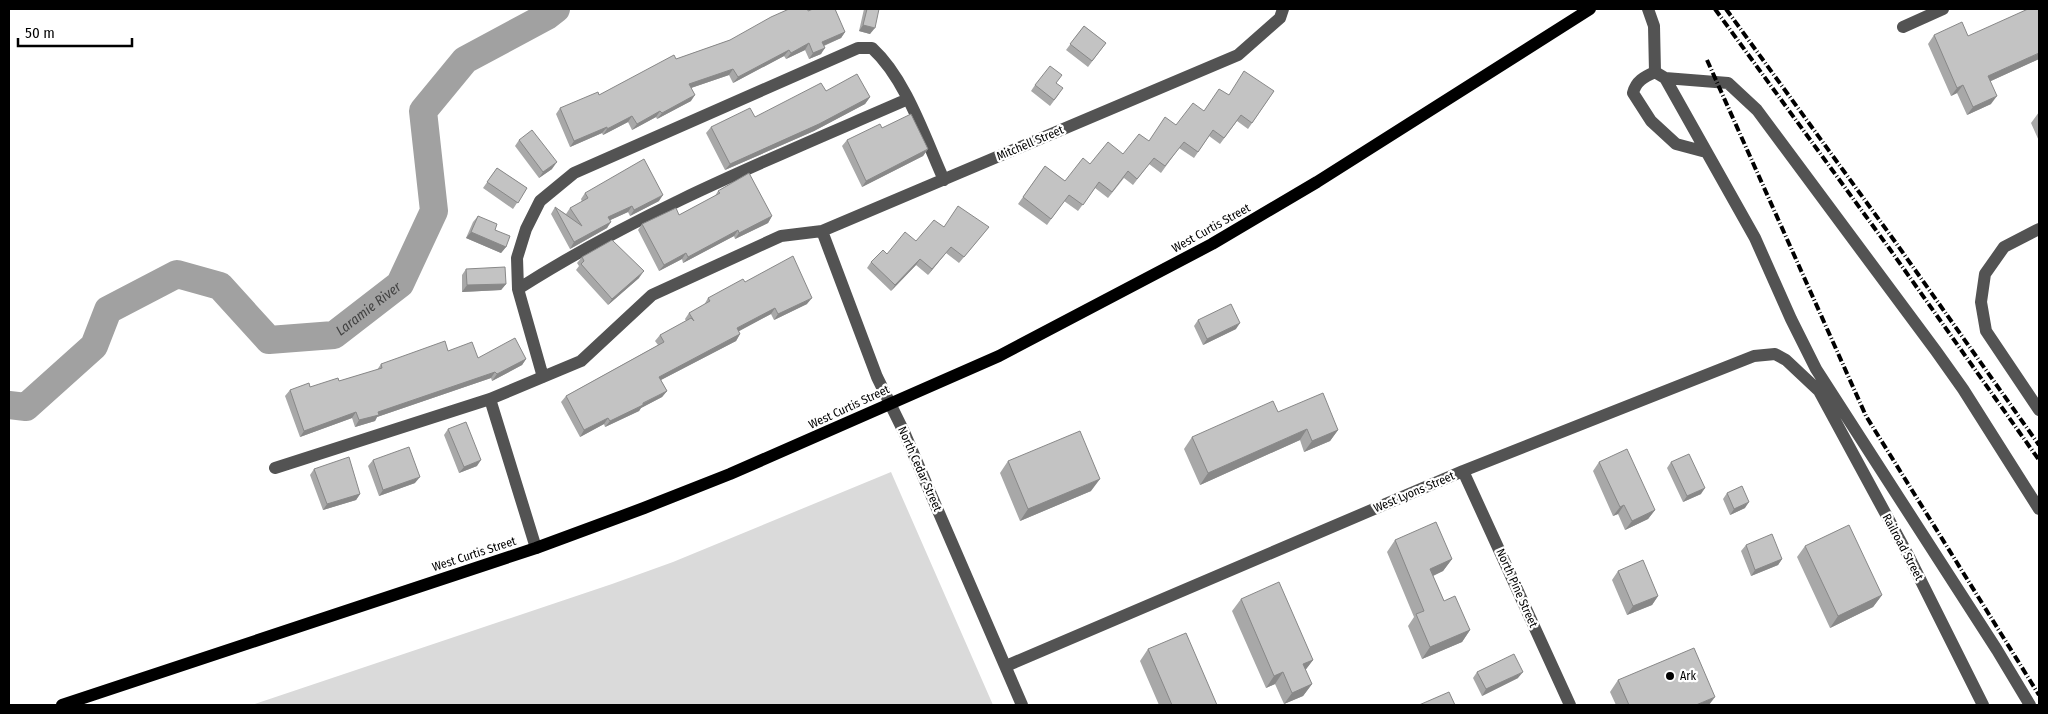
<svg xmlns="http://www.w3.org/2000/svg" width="2048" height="714" font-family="'Fira Sans Condensed',sans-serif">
<rect width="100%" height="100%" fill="#fff"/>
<path fill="#dadada" d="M891 472 993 705H252L612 584 673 562Z"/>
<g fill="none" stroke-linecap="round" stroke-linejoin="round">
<path stroke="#a1a1a1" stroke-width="28" id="s1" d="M9 405 26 407 94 346 108 310 177 274 220 286 269 340 334 335 400 284 434 211 423 111 465 60 547 16 556 9"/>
<path stroke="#535353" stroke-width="12" d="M1648 9 1654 26 1655 72
M1903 27 1943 9
M1665 78 1728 83 1757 110 1936 351 1963 389 2039 509
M1706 152 1676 144 1651 121 1633 93C1636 81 1644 77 1655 72L1665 78 1755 238 1791 319 1816 369 1997 650 2030 705
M2039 229 2004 247 1985 274 1981 302 1986 331 2039 410
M822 231 877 377 904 432 1022 705
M518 289C640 211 775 157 908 99
M543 377 518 289 517 258 526 229 540 201 574 173 858 48H872C906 79 925 138 944 180
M490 399 536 548
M275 468 490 399 581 361 652 295 781 236 822 231 1238 55 1280 18 1283 9
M1463 471 1570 705
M1006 666 1463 471 1754 356 1775 354 1786 360 1819 391 1908 555 1983 705"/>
<path stroke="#000" stroke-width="12" d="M62 705 536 548 644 508 730 474 999 356 1212 244 1317 182 1590 9"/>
<path stroke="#000" stroke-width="4" stroke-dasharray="8 2.5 1 2.5" stroke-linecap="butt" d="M1715 9 1889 248 2039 460
M1726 9 1896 243 2039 445
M1707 60 1866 416 2039 695"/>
</g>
<path fill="#a8a8a8" d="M864 9H879L870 34 859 31Z
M808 11 845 32 841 38 824 46 821 54 809 59 805 50 786 59 784 56 733 83 729 75 691 88V101L657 119 656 117 632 130 628 122 603 135 602 133 570 147 556 114 560 108 599 95 676 59 730 40Z
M1084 26 1106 43 1088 67 1066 50Z
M1934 35 1968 36 2039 59 1991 81V104L1967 115 1957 93 1951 96 1928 44Z
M1056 83 1059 94 1050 106 1031 91 1035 85Z
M826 91 870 97 865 104 814 131 725 170 706 133 711 127 755 117Z
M1274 91 1248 129 1237 121 1220 144 1209 136 1194 158 1179 148 1161 173 1149 164 1133 185 1124 178 1108 198 1095 188 1078 211 1064 201 1047 225 1018 204 1045 166 1065 181 1090 164 1123 154 1149 141 1204 111 1229 95Z
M2039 112V141L2031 123Z
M882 128 928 149 923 156 862 187 842 146 847 140Z
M519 140 552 169 539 178 515 146Z
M497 168 527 188 513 209 483 188Z
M718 191 772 216 768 223 735 239 734 236 683 263 682 259 659 271 638 230 642 224 679 215 715 196Z
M585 193 659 201 630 216 628 212 610 220 607 228 570 249 551 214 555 207 566 214 570 208 582 202 581 199Z
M478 216 495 230 506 247 501 253 466 238 473 222Z
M944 227H989L959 263 946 253 928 275 916 265 891 291 867 268 871 262 916 241Z
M582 257 639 278 608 305 576 270 579 266 577 263Z
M466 269 506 284 501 290 462 292V275Z
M745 282 807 304 774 320 771 314 738 331 740 334 736 341 661 380 667 391 662 397 641 408 639 411 605 427 604 424 580 437 561 402 566 396 658 345 655 341 660 335 686 321 685 319 689 313 704 305 708 298Z
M1198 320 1236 329 1203 345 1194 326Z
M448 351 478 358 526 359 522 365 492 381 491 378 377 417 375 421 355 427 352 418 300 437 285 396 290 390 310 387 339 381 377 370 381 364Z
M1278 412 1338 430 1330 441 1304 452 1300 440 1200 485 1184 449 1192 437Z
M448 429 477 466 459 473 444 435Z
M373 460 415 483 379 496 368 466Z
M1008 461 1091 491 1020 521 1000 473Z
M1599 462 1655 510 1648 519 1625 530 1618 514 1613 516 1593 471Z
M1671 462 1701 494 1683 502 1667 468Z
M314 469 360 494 356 500 323 510 310 475Z
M1727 493 1745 508 1730 515 1723 499Z
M1395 540 1452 559 1443 571 1433 576 1444 601 1470 630 1462 642 1422 659 1408 626 1414 617 1387 552Z
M1746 545 1782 559 1778 565 1751 576 1741 551Z
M1805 546 1882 595 1873 607 1830 628 1797 557Z
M1618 571 1658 596 1652 605 1627 615 1612 580Z
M1241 599 1313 660 1305 670 1312 684 1303 696 1284 704 1275 684 1266 688 1232 611Z
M1148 649 1217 705H1159L1140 661Z
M1477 672 1518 678 1482 696 1473 678Z
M1618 680 1709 705H1616L1610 692Z"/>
<path fill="#888" d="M863 25 875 28 870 34 859 31Z
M845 32 841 38 818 48 822 42Z
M809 43 805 50 786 59 791 53Z
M825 48 821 54 809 59 813 53Z
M789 50 784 56 733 83 738 77Z
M2039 53V59L1982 85 1988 76Z
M733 69 729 75 685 90 689 84Z
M1963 85 1957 93 1951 96 1957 88Z
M695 95 691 101 657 119 662 113Z
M1997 96 1991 104 1967 115 1973 107Z
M870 97 865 104 814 131 725 170 730 164Z
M660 111 656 117 632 130 637 124Z
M632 116 628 122 603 135 607 129Z
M607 127 602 133 570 147 574 141Z
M928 149 923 156 862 187 866 181Z
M557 162 552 169 539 178 543 172Z
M663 195 659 201 630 216 634 210Z
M632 206 628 212 604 223 608 217Z
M772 216 768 223 735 239 739 233Z
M611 222 607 228 570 249 574 242Z
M738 230 734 236 683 263 688 257Z
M471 232 506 247 501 253 466 238Z
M951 247 946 253 928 275 932 269Z
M686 253 682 259 659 271 664 265Z
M920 259 916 265 891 291 895 285Z
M644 271 639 278 608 305 612 299Z
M506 284 501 290 462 292 467 285Z
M812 298 807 304 774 320 778 314Z
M775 308 771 314 732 335 737 328Z
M1240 323 1236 329 1203 345 1207 339Z
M740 334 736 341 655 383 659 377Z
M526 359 522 365 492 381 497 374Z
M495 372 491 378 377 417 375 421 355 427 359 420 378 412Z
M667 391 662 397 641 408 639 411 605 427 610 421Z
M356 412 352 418 300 437 304 431Z
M608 418 604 424 580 437 584 430Z
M1307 429 1300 440 1200 485 1208 473Z
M1338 430 1330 441 1304 452 1312 441Z
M481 460 477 466 459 473 464 467Z
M420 477 415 483 379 496 383 490Z
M1100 479 1091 491 1020 521 1028 509Z
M1705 488 1701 494 1683 502 1687 496Z
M360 494 356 500 323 510 327 504Z
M1749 502 1745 508 1730 515 1734 509Z
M1624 505 1618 514 1613 516 1620 507Z
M1655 510 1648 519 1625 530 1632 521Z
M1452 559 1443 571 1422 581 1430 569Z
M1782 559 1778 565 1751 576 1755 570Z
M1882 595 1873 607 1830 628 1838 616Z
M1658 596 1652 605 1627 615 1633 606Z
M1470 630 1462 642 1422 659 1430 647Z
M1313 660 1304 672 1303 664Z
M1283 672 1275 684 1266 688 1274 676Z
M1523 672 1518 678 1482 696 1486 689Z
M1312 684 1303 696 1284 704 1292 693Z
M1715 697 1709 705H1696Z"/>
<path fill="#c3c3c3" stroke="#888" d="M789 9H808V11L813 9H835L845 32 822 42 825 48 813 53 809 43 791 53 789 50 738 77 733 69 689 84 695 95 662 113 660 111 637 124 632 116 607 129V127L574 141 560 108 598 92 599 95 674 55 676 59 730 40 771 17Z
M867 9H879L875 28 863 25Z
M2028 9H2039V53L1988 76 1997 96 1973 107 1963 85 1957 88 1934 35 1962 22 1968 36Z
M1084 26 1106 43 1092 61 1070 44Z
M1050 66 1062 75 1056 83 1063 88 1054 100 1035 85Z
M1244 71 1274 91 1252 123 1241 115 1224 138 1213 130 1198 152 1184 142 1165 166 1154 158 1137 179 1128 171 1112 192 1099 182 1083 205 1069 195 1051 219 1023 197 1045 166 1065 181 1083 158 1090 164 1108 142 1123 154 1139 134 1149 141 1165 117 1176 125 1193 103 1204 111 1219 89 1229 95Z
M857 74 870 97 819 124 730 164 711 127 750 108 755 117 821 83 826 91Z
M911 114 928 149 866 181 847 140 880 124 882 128Z
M532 130 557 162 543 172 519 140Z
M644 159 663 195 634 210 632 206 608 217 611 222 574 242 555 207 582 226 570 208 588 198 585 193Z
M497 168 527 188 518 203 487 182Z
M749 173 772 216 739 233 738 230 688 257 686 253 664 265 642 224 676 208 679 215 720 193 718 191Z
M958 206 989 227 964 257 951 247 932 269 920 259 895 285 871 262 883 250 887 254 905 232 916 241 934 220 944 227Z
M478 216 497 224 495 230 510 236 506 247 471 232Z
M612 240 644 271 612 299 581 264 584 261 582 257Z
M793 256 812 298 778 314 775 308 737 328 740 334 659 377 667 391 643 403V405L610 421 608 418 584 430 566 396 664 342 660 335 691 318 694 321 689 313 710 301 708 298 743 279 745 282Z
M505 267 506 284 467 285 466 269Z
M1231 304 1240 323 1207 339 1198 320Z
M515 338 526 359 497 374 495 372 378 412 379 415 359 420 356 412 304 431 290 390 309 383 310 387 338 378 339 381 382 368 381 364 445 341 448 351 472 342 478 358Z
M1323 393 1338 430 1312 441 1307 429 1208 473 1192 437 1273 401 1278 412Z
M466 422 481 460 464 467 448 429Z
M1080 431 1100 479 1028 509 1008 461Z
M409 447 420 477 383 490 373 460Z
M1627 449 1655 510 1632 521 1624 505 1620 507 1599 462Z
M1689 454 1705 488 1687 496 1671 462Z
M349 457 360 494 327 504 314 469Z
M1742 486 1749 502 1734 509 1727 493Z
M1436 522 1452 559 1430 569 1444 601 1455 596 1470 630 1430 647 1416 614 1424 611 1395 540Z
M1849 525 1882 595 1838 616 1805 546Z
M1772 534 1782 559 1755 570 1746 545Z
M1643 560 1658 596 1633 606 1618 571Z
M1279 582 1313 660 1303 664 1312 684 1292 693 1283 672 1274 676 1241 599Z
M1186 633 1217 705H1172L1148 649Z
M1694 648 1715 697 1696 705H1629L1618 680Z
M1514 654 1523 672 1486 689 1477 672Z
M1449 692 1455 705H1419Z"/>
<circle fill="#000" stroke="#fff" stroke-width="2" cx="1670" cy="676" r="5"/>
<g text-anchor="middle" stroke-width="4.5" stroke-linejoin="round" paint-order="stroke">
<g font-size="12" fill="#000" stroke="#fff">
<text transform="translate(1030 143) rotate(-23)" y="4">Mitchell Street</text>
<text transform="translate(1211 228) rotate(-29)" y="4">West Curtis Street</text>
<text transform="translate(849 407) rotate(-25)" y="4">West Curtis Street</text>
<text transform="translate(920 469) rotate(66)" y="4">North Cedar Street</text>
<text transform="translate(1414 492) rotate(-23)" y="4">West Lyons Street</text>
<text transform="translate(1903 547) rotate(62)" y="4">Railroad Street</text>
<text transform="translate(474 554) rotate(-18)" y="4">West Curtis Street</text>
<text transform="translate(1517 588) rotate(66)" y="4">North Pine Street</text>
</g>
<g font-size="12" fill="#000" stroke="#fff" text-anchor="start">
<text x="1680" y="680">Ark</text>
</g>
<g font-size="14" font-style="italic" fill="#424242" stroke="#fff">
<text dy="5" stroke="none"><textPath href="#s1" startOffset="451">Laramie River</textPath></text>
</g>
</g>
<rect width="2048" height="714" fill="none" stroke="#000000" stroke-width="20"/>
<path d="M18 38v8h114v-8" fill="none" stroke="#000000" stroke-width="2.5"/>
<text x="25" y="38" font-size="15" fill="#000000" stroke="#ffffff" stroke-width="4" paint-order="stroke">50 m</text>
</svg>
